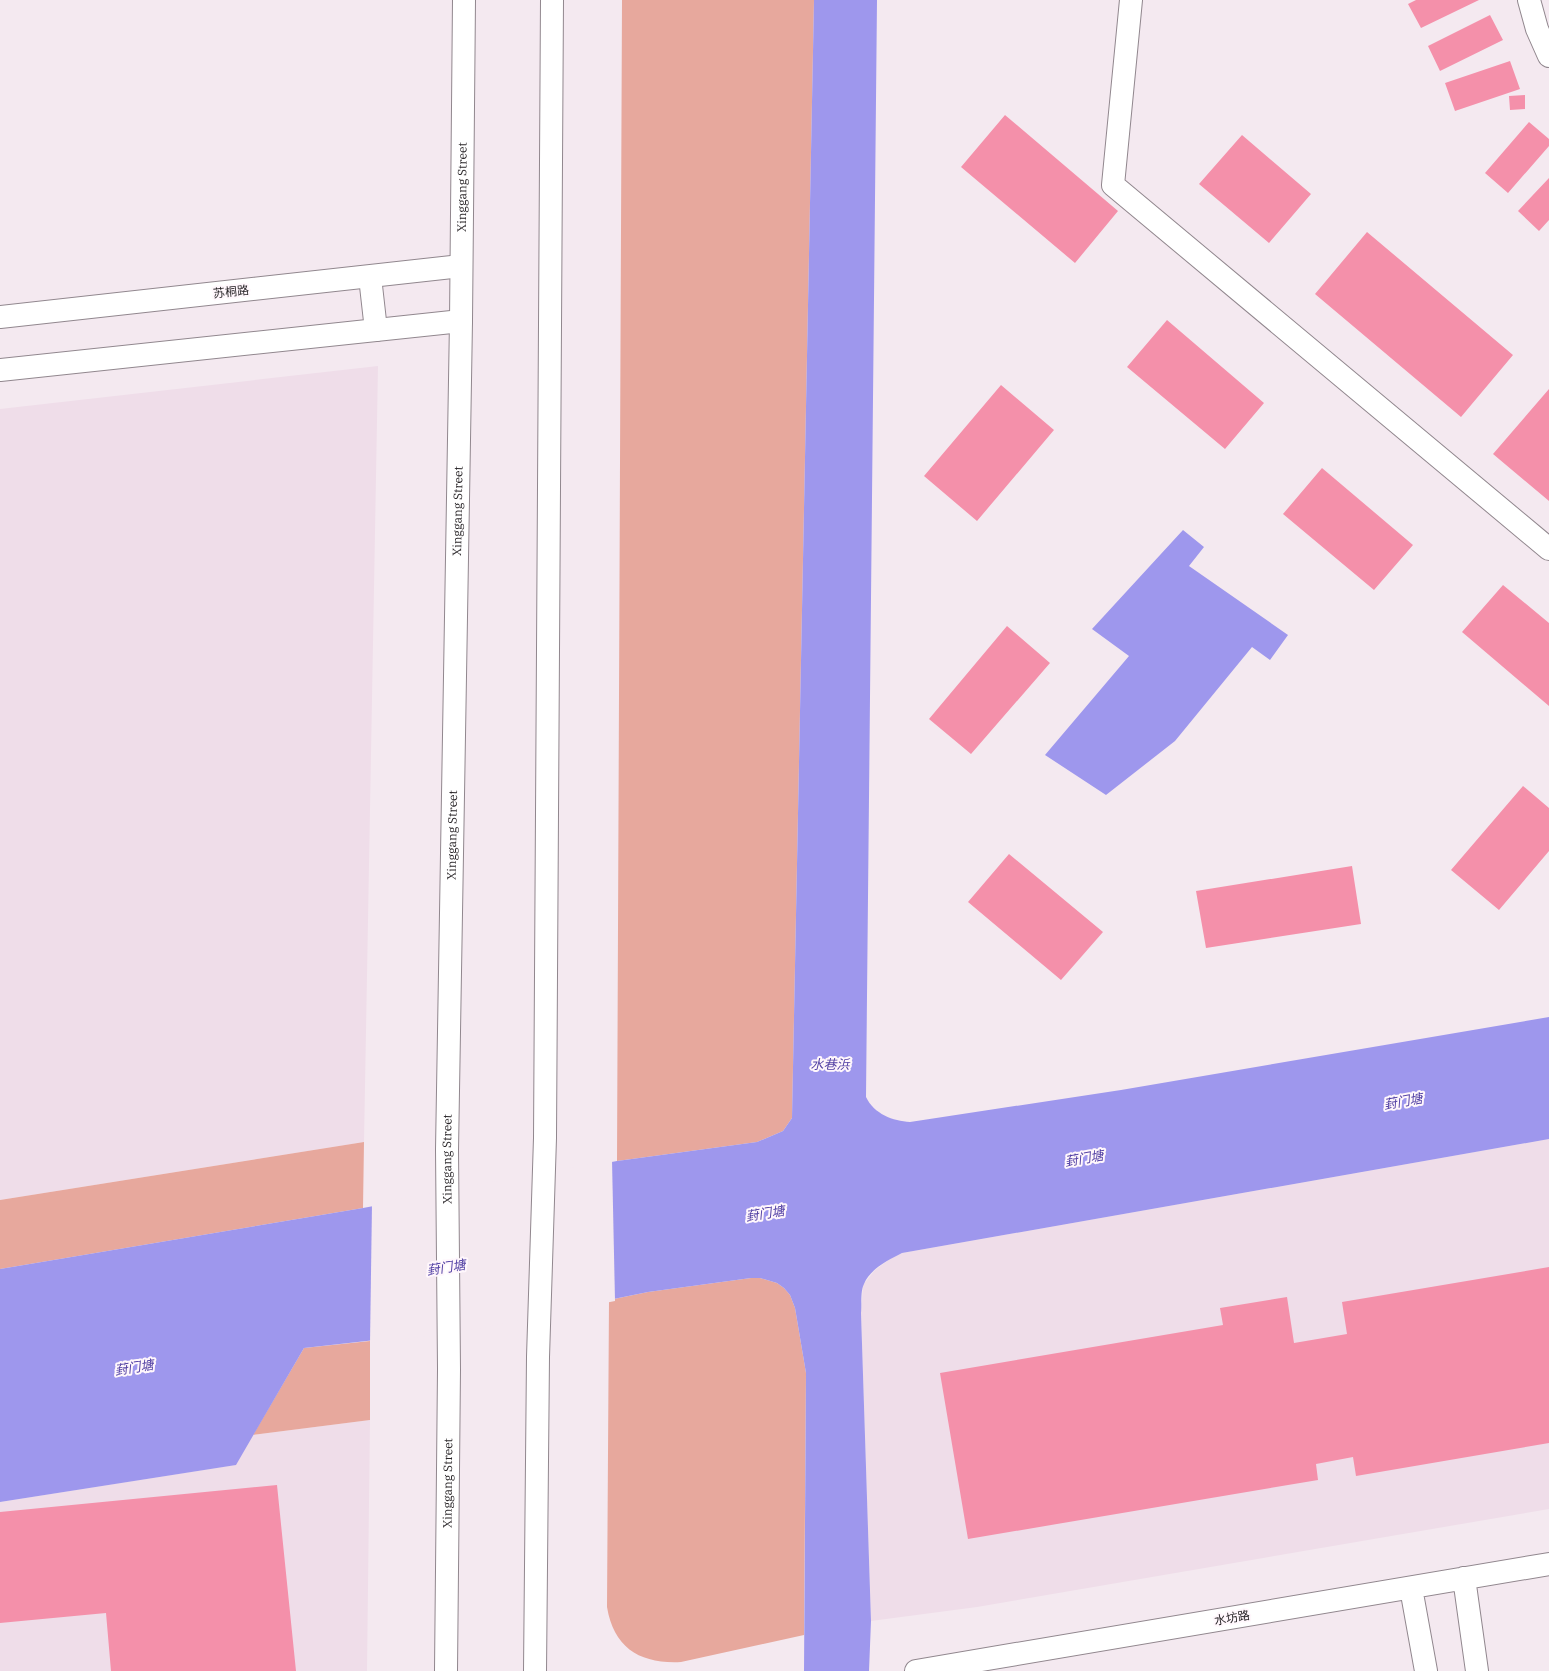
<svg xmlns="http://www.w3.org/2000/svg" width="1549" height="1671" font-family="'IBM Plex Serif','Noto Sans SC',serif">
<rect width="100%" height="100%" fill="#f4e9f0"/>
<path fill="#efdde9" d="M378 366 364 1142 0 1200V409Z
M1549 1139V1509L977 1607 871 1621 861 1313 863 1285 875 1270 890 1259 902 1253Z
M370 1420 367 1671H0V1502L235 1465 253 1435Z"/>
<path fill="#e7a89d" d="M622 0H814L792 1118 783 1131 757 1142 617 1161Z
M364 1142 363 1208 0 1269V1200Z
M751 1278H760L777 1283 784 1288 790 1295 795 1308 806 1373 804 1635 681 1662C641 1664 614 1649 607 1607L609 1300 648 1292Z
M370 1341V1420L253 1435 304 1348Z"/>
<path fill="#9e97ed" d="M814 0H877L866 1097C874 1114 893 1121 910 1122L1121 1090 1549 1017V1139L902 1253C888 1260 870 1269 864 1284 860 1292 862 1305 861 1313L871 1621 869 1671H804L806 1373 795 1308 790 1295 784 1288 777 1283 760 1278H751L648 1292 456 1331 304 1348 236 1465 0 1502V1269L363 1208 617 1161 757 1142 783 1131 792 1118Z
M1183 530 1204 547 1189 566 1288 635 1270 660 1252 647 1175 741 1106 795 1045 755 1129 656 1092 629Z"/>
<path fill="#f4e9f0" d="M612 1160 615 1301 456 1333 370 1343 372 1204Z"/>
<path fill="#f490aa" d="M1416 0H1479L1421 28 1408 4Z
M1490 15 1503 40 1440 71 1428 46Z
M1510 61 1520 89 1455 111 1445 83Z
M1525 95V109L1510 110 1509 96Z
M1005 115 1118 211 1075 263 961 167Z
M1529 122 1549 139V146L1508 193 1485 173Z
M1242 135 1311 194 1269 243 1199 184Z
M1549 178V220L1539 231 1518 211Z
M1367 232 1513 355 1461 417 1315 294Z
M1167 320 1264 403 1225 449 1127 367Z
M1001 385 1054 430 977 521 924 476Z
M1549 389V501L1493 454Z
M1322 468 1413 545 1374 590 1283 514Z
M1503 585 1549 623V706L1462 632Z
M1007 626 1050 663 971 754 929 719Z
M1523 786 1549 808V851L1499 910 1451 870Z
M1009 854 1103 932 1061 980 968 902Z
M1352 866 1361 924 1206 948 1196 891Z
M1549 1267V1443L1356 1476 1353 1457 1316 1464 1318 1480 968 1539 940 1373 1223 1325 1220 1308 1287 1297 1294 1343 1347 1334 1342 1302Z
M277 1485 296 1671H111L106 1613 0 1623V1512Z"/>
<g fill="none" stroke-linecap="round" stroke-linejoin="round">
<g stroke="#91878e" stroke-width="24">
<path id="minor" d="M1131 0 1113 185 1549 549
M1529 0 1537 29 1549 56
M1464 1578 1477 1671
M1411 1588 1426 1671
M916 1671 1549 1564"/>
</g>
<g stroke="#91878e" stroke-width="24">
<g id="major">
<path d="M370 277 376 330"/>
<path d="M0 317 461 266"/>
<path d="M0 370 461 321"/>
<path id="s1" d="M446 1671 449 1369 447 1150 461 321 464 0"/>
<path d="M535 1671 538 1357 545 1138 552 0"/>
</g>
</g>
<use href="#minor" stroke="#fff" stroke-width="22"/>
<use href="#major" stroke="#fff" stroke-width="22"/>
</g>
<g text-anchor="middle" stroke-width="4" stroke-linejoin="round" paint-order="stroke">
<g font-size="12" fill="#2a2629" stroke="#fff7fc">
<text dy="4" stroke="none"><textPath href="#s1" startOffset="1484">Xinggang Street</textPath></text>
<text transform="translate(231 292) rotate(-6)" y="4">苏桐路</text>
<text dy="4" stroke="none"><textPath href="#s1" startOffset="1160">Xinggang Street</textPath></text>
<text dy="4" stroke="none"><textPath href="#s1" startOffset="836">Xinggang Street</textPath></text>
<text dy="4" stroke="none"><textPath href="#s1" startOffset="512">Xinggang Street</textPath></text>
<text dy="4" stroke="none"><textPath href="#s1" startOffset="188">Xinggang Street</textPath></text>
<text transform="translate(1232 1618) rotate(-10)" y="4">水坊路</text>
</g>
<g font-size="13" font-style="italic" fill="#5341a4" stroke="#fff7fc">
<text x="830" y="1069">水巷浜</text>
<text transform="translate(1403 1101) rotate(-10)" y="5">葑门塘</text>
<text transform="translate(1084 1158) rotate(-10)" y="5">葑门塘</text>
<text transform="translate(765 1213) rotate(-9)" y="5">葑门塘</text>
<text transform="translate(446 1267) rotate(-9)" y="5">葑门塘</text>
<text transform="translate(134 1367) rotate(-9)" y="5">葑门塘</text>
</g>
</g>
</svg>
